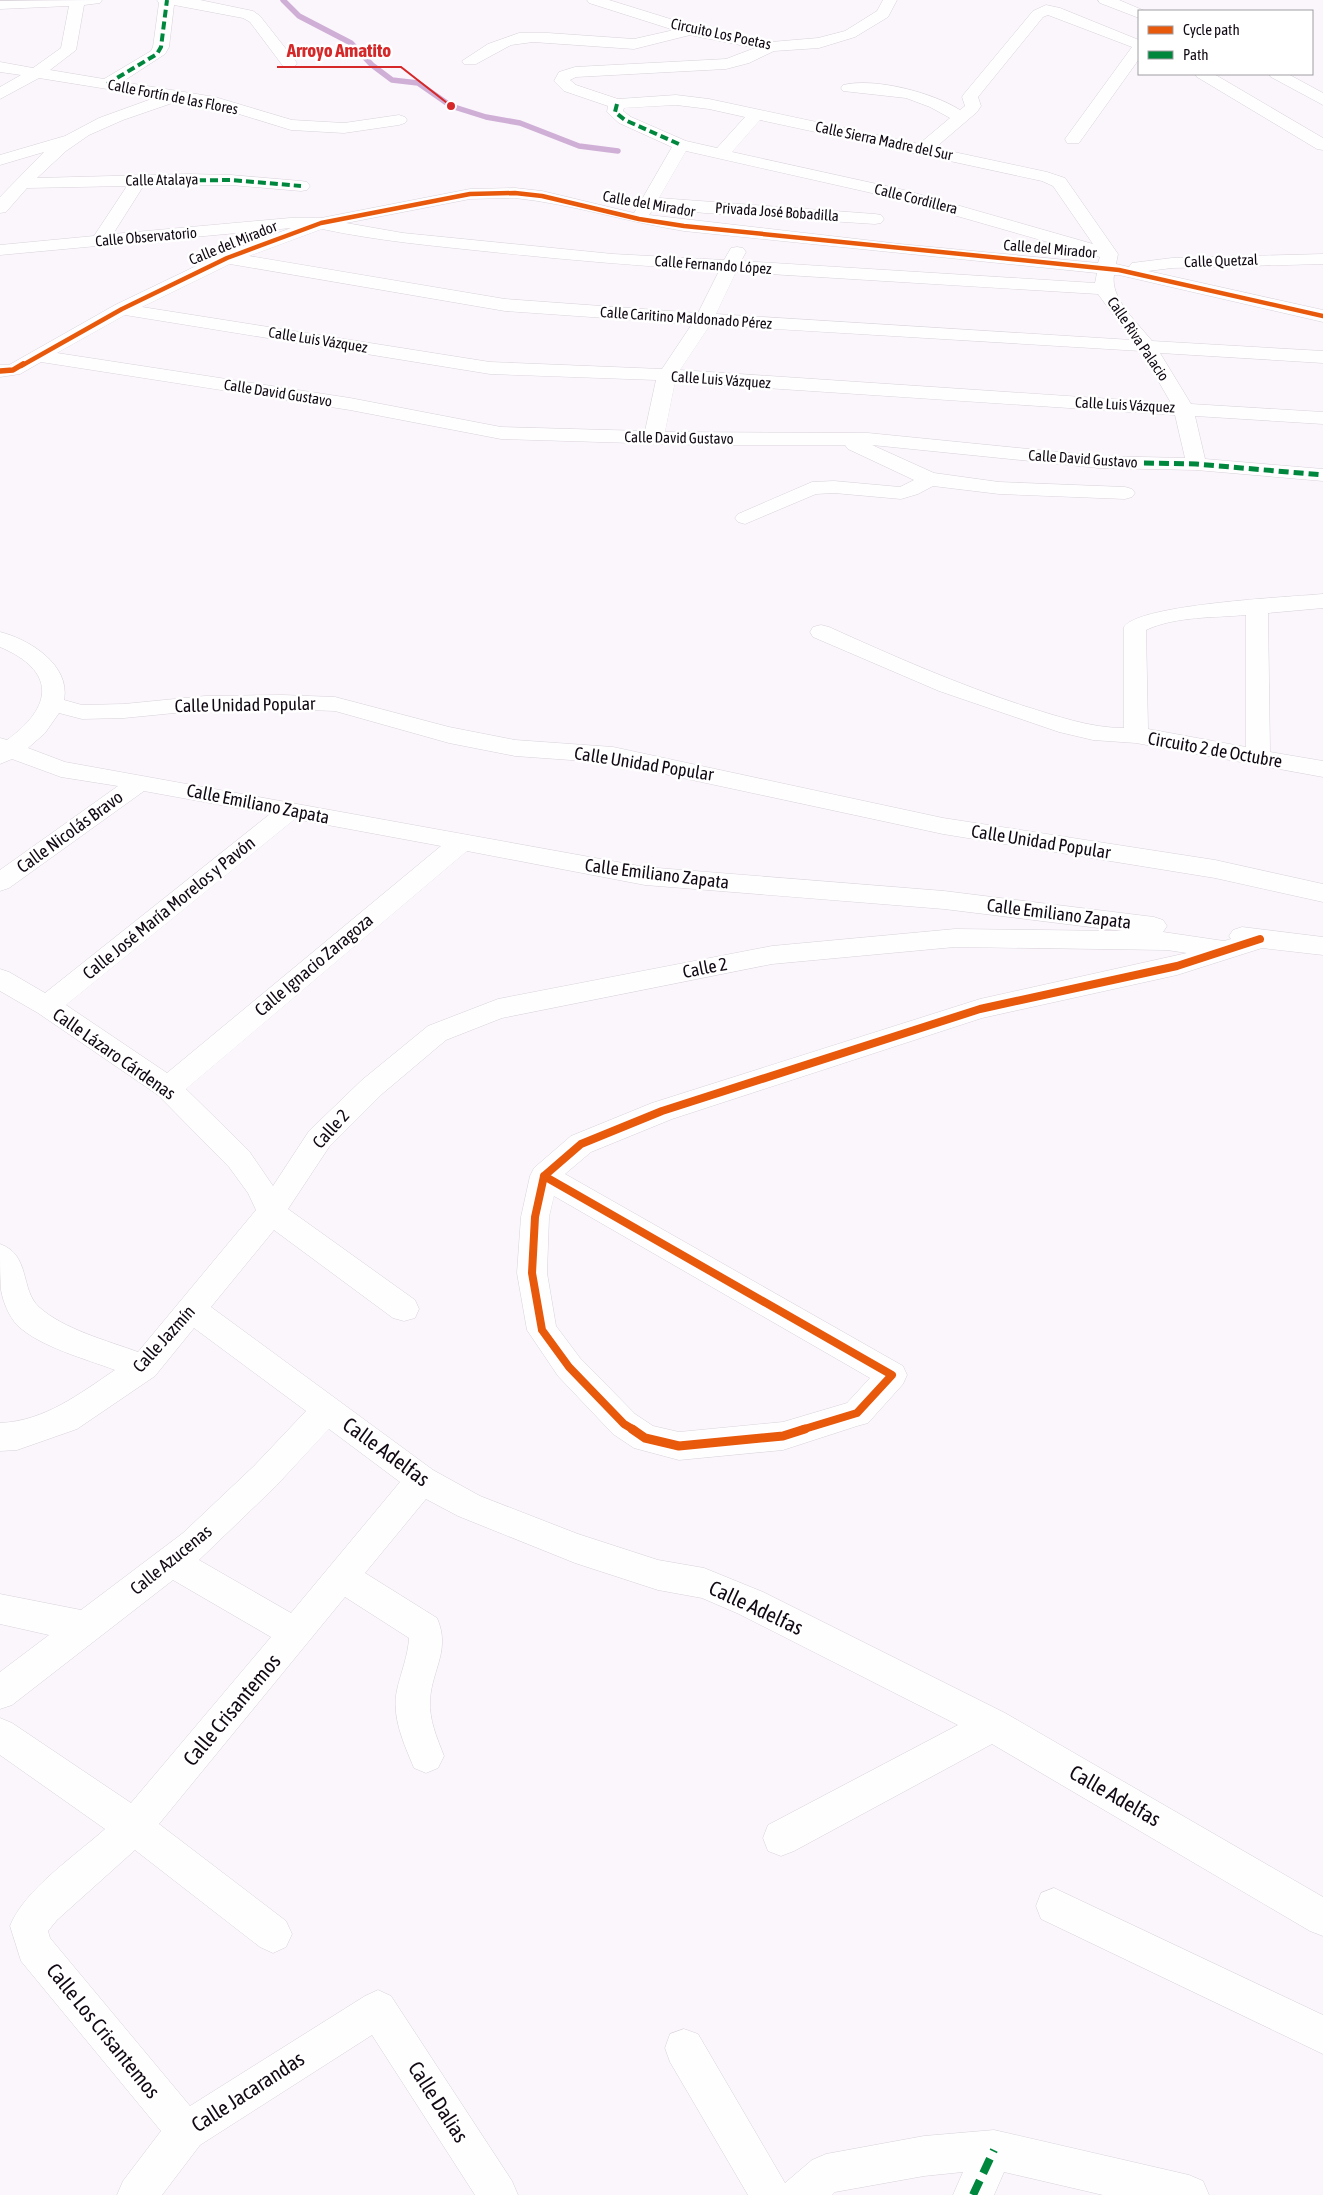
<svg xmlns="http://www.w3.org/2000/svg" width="1323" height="2195" font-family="'Asap Condensed',sans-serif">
<rect width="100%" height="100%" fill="#fbf6fc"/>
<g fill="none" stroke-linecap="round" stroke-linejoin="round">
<path stroke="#cfafd6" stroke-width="5.5" d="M283 0 299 16 351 43 372 65 392 80 418 83 451 106 486 117 520 123 579 146 618 151"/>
<g stroke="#d9d2da" stroke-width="1">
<path id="minor" d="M102 0 100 3 84 5 76 50 50 70 104 79 151 51 153 47 159 3 157 0H200L253 11 260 16 297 63 295 66H283L250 22 243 18 174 5 169 47 165 54 122 82 215 97 292 120 344 123 399 115 405 117 407 120 405 123 399 125 344 133 291 130 213 106 178 101 123 120 89 135 66 151 37 178 187 174 231 175 301 181 307 182 310 186 307 190 301 191 231 185H144L113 234 290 218H321L470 189 515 188 542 191 634 213 672 147 619 123 607 112 608 106 564 91 554 81 559 72 575 67 726 59 755 48 690 35 634 49 533 42 511 45 476 64H464L462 61 488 44 519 33H548L634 39 674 30 589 3 587 0H609L693 26 771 42 818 38 845 31 877 11 883 0H897L888 17 855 37 819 48 774 51 749 63 726 69 576 77 570 80 576 85 618 99 676 95 709 99 919 144 950 118 930 107 906 98 843 91 841 88 843 85C874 77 934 93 960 110L965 106 962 97 964 94 1033 11 1046 5 1060 8 1139 40V59L1079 143H1067L1065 139 1132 47 1048 15 1043 17 978 97 981 106 977 112 935 148 1047 172 1065 178 1118 254 1116 264 1129 267 1132 263 1172 258 1323 254V264L1172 268 1148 271 1323 310V322L1119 275H1114C1110 299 1138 323 1152 341L1323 351V363L1160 353 1191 404 1323 412V424L1195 416 1205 459 1323 469V481L1196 470 1099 468 872 445 934 473 999 482 1125 487 1132 489 1135 493 1132 497 1125 499 999 494 933 486 918 494 901 499 834 493 816 494 745 524 738 522 735 518 738 514 812 482 834 481 900 487 914 480 848 449 845 445H699L501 439 350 410 41 362 20 374 0 377V365H9L115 305 221 254 291 228 0 255V245L94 236 127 186 27 188 6 212 0 213V197L44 152 0 165V155L65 136 99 118 157 97 39 78 0 99V87L21 75 0 72V62L33 68 61 48 69 6 0 9V1ZM676 105 709 109 745 117 717 148 686 141 631 117 623 111 624 108ZM760 120 1042 181 1053 186 1093 244 904 190 732 152ZM686 151 894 198 1100 257 1098 263 900 244 649 215 654 208 705 213 875 224 881 223 884 219 881 215 875 214 659 198ZM515 198C572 204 627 222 684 231L1097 273 1095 283 741 261 746 252 743 248 737 247 731 248 724 260 613 254 403 233 346 223 470 199ZM322 229C378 241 435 246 492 252 567 260 643 266 719 271L698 313 505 299 249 256ZM230 264 505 311 692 324 662 369 490 362 142 307ZM736 272 1098 294 1132 340 716 314ZM125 315 490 374 656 380 645 431 501 427 350 398 57 353ZM710 325 1141 351 1171 403 680 370ZM675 382 1175 415 1185 458 1099 456 868 433 665 432Z
M1098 0H1119L1145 11H1139V18L1100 3Z
M1195 74H1214L1323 138V150L1317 149 1197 77Z
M1269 74H1288L1323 93V105L1271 77Z
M1323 594V608L1268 613 1270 752 1323 761V777L1136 743 1093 740 1059 732 939 691 813 637 810 632 813 627 821 625 829 627C893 656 957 684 1024 706 1057 716 1090 728 1124 728V627C1139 604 1290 597 1323 594ZM1246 615V747L1148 729 1146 630C1176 616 1214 618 1246 615Z
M0 632C29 639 71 665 64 700L82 705 124 704 205 696 282 695 335 697 449 727 515 740 613 747 943 818 1215 860 1323 884V902L1215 878 943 834 613 763 515 756 449 743 335 711 282 709 205 710 124 718 82 719 59 713 45 733 28 748 65 762 645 867 944 891 1154 917 1163 920 1167 926 1163 932 1224 941 1231 939 1229 936 1233 930 1242 927 1323 937V955L1262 948 1177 975 982 1018 672 1119 591 1152 565 1174 903 1366 907 1375 903 1384 868 1423 857 1426 783 1450 679 1460 634 1448 613 1434 558 1376 527 1330 517 1273 521 1217 530 1176 534 1168 571 1136 652 1103 980 999 1187 953 1167 950 955 947 772 964 502 1018 446 1040 382 1094 329 1147 288 1209 415 1300 419 1309 415 1318 404 1321 393 1318 274 1230 211 1307 433 1470 480 1496 578 1534 658 1560 704 1568 763 1592 1005 1713 1323 1897V1936L1310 1931 992 1744 794 1851 781 1856 768 1851 763 1838 768 1825 958 1725 739 1614 702 1598 658 1590 575 1563 458 1516 426 1499 365 1573 437 1618C451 1650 432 1669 430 1700 429 1720 437 1738 444 1756L438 1768 426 1773 414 1768C404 1744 391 1716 397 1690 401 1672 408 1656 409 1638L345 1597 159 1824 286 1921 292 1934 286 1947 273 1953 260 1947 135 1850 57 1920 48 1931 50 1938 190 2106 365 1996 378 1990 391 1996 512 2181 518 2195H475L372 2035 200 2145 162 2195H117L123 2181 161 2131 21 1961 10 1926C24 1890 76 1855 105 1829L0 1755V1718L12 1723 131 1803 271 1637 173 1580 12 1705 0 1709V1672L49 1635 0 1624V1594L81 1610 183 1533 254 1466 306 1411 194 1328 155 1376 77 1429 17 1450 0 1451V1423C45 1421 79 1394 115 1370 86 1359 40 1347 17 1325 9 1316 3 1302 1 1290 0 1276 0 1259 0 1244 31 1255 20 1290 39 1307 63 1329 108 1341 138 1352L256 1210 248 1193 229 1167 158 1095 38 1013 0 991V969L9 972 45 993 270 814 144 791 9 888 0 891V870L118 786 61 777 12 759 0 764V738L7 740C53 707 57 671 0 647ZM295 819 441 846 167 1073 66 1005ZM467 851 645 885 944 909 1123 931 955 929 772 946 498 999 428 1026 362 1080 309 1131 273 1186 249 1151 186 1089ZM554 1196 870 1378 847 1403 783 1422 679 1432 653 1426 635 1414 580 1358 556 1326 547 1273 549 1217ZM329 1429 400 1482 291 1613 199 1560 276 1486Z
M1054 1888 1323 2015V2054L1041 1919 1036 1906 1041 1893Z
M684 2029 698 2034 785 2183 812 2160 826 2154 924 2136 994 2130 1189 2175 1203 2181 1209 2195H1103L1004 2172 994 2195H953L963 2172 924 2176 835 2192 832 2195H748L670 2062 665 2048 670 2034Z"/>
</g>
<use href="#minor" fill="#fefeff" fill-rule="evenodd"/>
<path stroke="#00873e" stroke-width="4" stroke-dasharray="8 4" stroke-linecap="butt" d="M107 84 157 54 161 47 167 0
M617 104 615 112 625 120 681 145
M138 181 231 180 301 186"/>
<path stroke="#00873e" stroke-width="5" stroke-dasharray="10 5" stroke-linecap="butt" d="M1099 462 1196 464 1323 475"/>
<path stroke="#00873e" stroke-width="8" stroke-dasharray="16 8" stroke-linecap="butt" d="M973 2195 994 2150"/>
<g stroke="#fff" stroke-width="6">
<path id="cycleway-far3" d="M21 366 122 309 227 258 321 223 470 194 515 193 542 196 639 219 684 226 1119 270 1323 316"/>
</g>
<g stroke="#fff" stroke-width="8">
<path id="cycleway-far2" d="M0 371 13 370 23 364"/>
</g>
<g stroke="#fff" stroke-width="11">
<path id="cycleway-far1" d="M544 1176 892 1375 857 1413 801 1430
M544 1176 535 1217 532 1273 542 1330 569 1367 624 1424 634 1430
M544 1176 581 1144 662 1111 980 1009 1177 966 1260 939"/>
</g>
<g stroke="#fff" stroke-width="12">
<path id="cycleway" d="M632 1429 645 1438 679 1446 783 1436 805 1429"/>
</g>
<use href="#cycleway-far3" stroke="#e8590c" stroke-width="4.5"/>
<use href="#cycleway-far2" stroke="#e8590c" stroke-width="5.5"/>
<use href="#cycleway-far1" stroke="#e8590c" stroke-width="8"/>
<use href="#cycleway" stroke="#e8590c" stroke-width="9"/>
</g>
<g text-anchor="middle" stroke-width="5" stroke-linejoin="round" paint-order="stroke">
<g font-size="15" fill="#110913" stroke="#fff">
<text transform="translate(721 34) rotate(12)" y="5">Circuito Los Poetas</text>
<text transform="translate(173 97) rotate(11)" y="5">Calle Fortín de las Flores</text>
<text transform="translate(884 141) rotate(12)" y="5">Calle Sierra Madre del Sur</text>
<text transform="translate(162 180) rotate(-1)" y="5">Calle Atalaya</text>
<text transform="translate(916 199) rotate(14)" y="5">Calle Cordillera</text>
<text transform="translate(649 204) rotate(10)" y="5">Calle del Mirador</text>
<text transform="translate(777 212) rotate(4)" y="5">Privada José Bobadilla</text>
<text transform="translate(146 237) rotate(-5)" y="5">Calle Observatorio</text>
<text transform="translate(233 243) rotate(-22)" y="5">Calle del Mirador</text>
<text transform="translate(1050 249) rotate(5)" y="5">Calle del Mirador</text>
<text transform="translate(1221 261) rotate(-2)" y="5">Calle Quetzal</text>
<text transform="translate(713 265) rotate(4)" y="5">Calle Fernando López</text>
<text transform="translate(686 318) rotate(4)" y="5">Calle Caritino Maldonado Pérez</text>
<text transform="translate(1138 339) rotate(56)" y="5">Calle Riva Palacio</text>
<text transform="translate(318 340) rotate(9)" y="5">Calle Luis Vázquez</text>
<text transform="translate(721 380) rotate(4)" y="5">Calle Luis Vázquez</text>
<text transform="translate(278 393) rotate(9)" y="5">Calle David Gustavo</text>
<text transform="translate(1125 405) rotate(3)" y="5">Calle Luis Vázquez</text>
<text transform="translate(679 438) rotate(1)" y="5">Calle David Gustavo</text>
<text transform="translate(1083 459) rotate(4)" y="5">Calle David Gustavo</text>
</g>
<g font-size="18" fill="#110913" stroke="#fff">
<text transform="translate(245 705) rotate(-1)" y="6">Calle Unidad Popular</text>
<text transform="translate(1215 750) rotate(10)" y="6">Circuito 2 de Octubre</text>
<text transform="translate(644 764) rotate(9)" y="6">Calle Unidad Popular</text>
<text transform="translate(258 804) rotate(11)" y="6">Calle Emiliano Zapata</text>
<text transform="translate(70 832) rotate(-36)" y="6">Calle Nicolás Bravo</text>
<text transform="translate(1041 842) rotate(9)" y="6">Calle Unidad Popular</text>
<text transform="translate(657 874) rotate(7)" y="6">Calle Emiliano Zapata</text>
<text transform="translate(169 908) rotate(-39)" y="6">Calle José María Morelos y Pavón</text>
<text transform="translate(1059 914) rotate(7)" y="6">Calle Emiliano Zapata</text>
<text transform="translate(314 965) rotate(-40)" y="6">Calle Ignacio Zaragoza</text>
<text transform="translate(705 968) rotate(-11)" y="6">Calle 2</text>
<text transform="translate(114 1054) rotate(35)" y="6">Calle Lázaro Cárdenas</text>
<text transform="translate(331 1129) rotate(-48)" y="6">Calle 2</text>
<text transform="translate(164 1339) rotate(-48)" y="6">Calle Jazmín</text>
<text transform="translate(171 1560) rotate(-39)" y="6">Calle Azucenas</text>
</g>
<g font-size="21" fill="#110913" stroke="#fff">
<text transform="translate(386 1452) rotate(36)" y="7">Calle Adelfas</text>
<text transform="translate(756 1608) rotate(25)" y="7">Calle Adelfas</text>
<text transform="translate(232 1710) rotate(-50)" y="7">Calle Crisantemos</text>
<text transform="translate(1115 1796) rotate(30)" y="7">Calle Adelfas</text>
<text transform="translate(103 2031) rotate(51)" y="7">Calle Los Crisantemos</text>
<text transform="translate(248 2092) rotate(-33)" y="7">Calle Jacarandas</text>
<text transform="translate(438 2102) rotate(57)" y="7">Calle Dalias</text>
</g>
</g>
<path fill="none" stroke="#d62828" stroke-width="2" d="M451 106L401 67H277"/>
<circle fill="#d62828" stroke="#fff" stroke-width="2" cx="451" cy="106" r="5"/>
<g font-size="19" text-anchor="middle" font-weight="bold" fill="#d62828" stroke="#fff" stroke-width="5" stroke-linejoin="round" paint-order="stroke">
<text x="339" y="57">Arroyo Amatito</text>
</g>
<rect x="1138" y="10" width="175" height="65" fill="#ffffff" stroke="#a09da1"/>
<rect x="1148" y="26" width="25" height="8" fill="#e8590c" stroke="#a09da1"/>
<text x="1183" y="35" font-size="15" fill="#110913">Cycle path</text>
<rect x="1148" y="51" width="25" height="8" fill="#00873e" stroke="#a09da1"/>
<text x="1183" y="60" font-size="15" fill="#110913">Path</text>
</svg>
